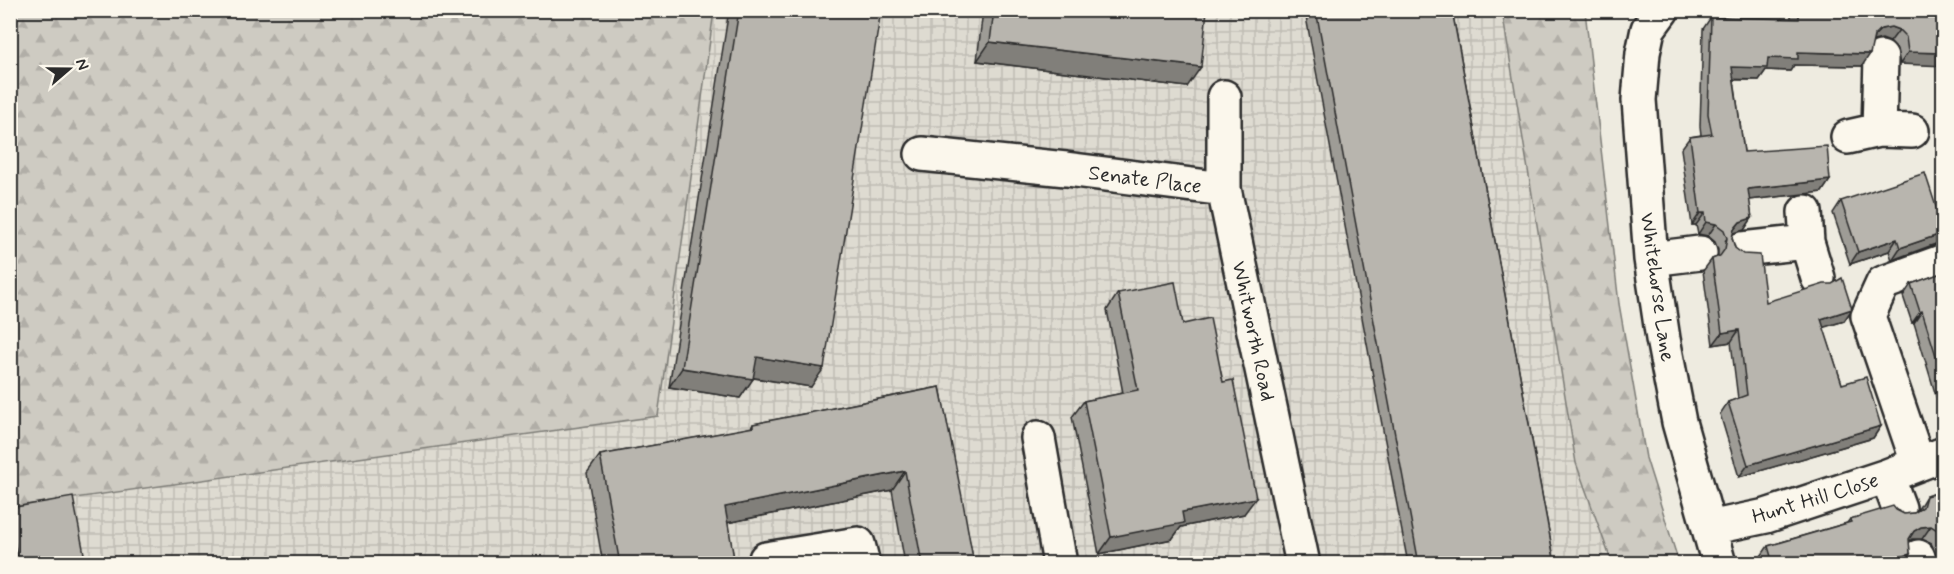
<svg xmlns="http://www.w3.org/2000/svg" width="1954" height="574" font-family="Mynerve,sans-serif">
<defs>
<pattern id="industrial-grid" width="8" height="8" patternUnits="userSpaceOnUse" patternTransform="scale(1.5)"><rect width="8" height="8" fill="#dedbd1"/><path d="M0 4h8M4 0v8" fill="none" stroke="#bfbcb4"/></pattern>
<pattern id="forest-firs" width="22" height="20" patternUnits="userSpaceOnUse" patternTransform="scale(1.5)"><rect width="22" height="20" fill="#cecbc2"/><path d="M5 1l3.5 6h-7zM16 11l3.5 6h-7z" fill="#b1aea7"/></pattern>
</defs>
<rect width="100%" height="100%" fill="#eeebe0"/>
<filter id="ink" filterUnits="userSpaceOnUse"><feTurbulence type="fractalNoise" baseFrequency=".0167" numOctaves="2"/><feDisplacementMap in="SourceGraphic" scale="12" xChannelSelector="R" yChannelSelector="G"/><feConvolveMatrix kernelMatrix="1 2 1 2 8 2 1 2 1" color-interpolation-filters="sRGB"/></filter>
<g filter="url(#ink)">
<path fill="url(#industrial-grid)" d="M1502 10 1576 463 1612 563 11 564 10 507 658 416 714 11Z"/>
<path fill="url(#forest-firs)" stroke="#7c7b76" stroke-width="1.5" d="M10 11H714L658 416 11 507Z
M1502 11H1585L1619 304 1646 458 1679 563H1612L1576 463Z"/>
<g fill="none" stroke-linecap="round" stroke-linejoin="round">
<g stroke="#2b2b2b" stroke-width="38">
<path id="minor" d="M1662 10 1648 29 1643 53 1639 100 1651 259 1663 339 1679 422 1719 564
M1224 97V189L1303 564
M1879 130 1881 58
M1848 137 1879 130 1912 131
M922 154 1066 169 1224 189
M1805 212 1807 242 1818 278
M1742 249 1807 242
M1651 259 1700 253
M1038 438 1060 564
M1918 463 1868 316 1883 283 1944 261
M1887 476 1899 508
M1709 528 1766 516 1887 476 1944 454
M1918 557 1920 564
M766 564V559L858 544 863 564"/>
</g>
<use href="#minor" stroke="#fbf7ec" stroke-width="33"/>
</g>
<path fill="#9e9c96" stroke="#2b2b2b" stroke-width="1.5" d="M729 10H881L811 387 753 378 740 398 669 387Z
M983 10H1207L1187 87 977 61Z
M1310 10H1452L1555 564H1408L1306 17Z
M1793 10H1944L1900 64 1897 49 1890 42 1882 39 1873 41 1862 66 1794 65 1790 71 1766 70 1759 80H1734L1744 152 1830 180 1822 192 1749 200 1752 218 1744 230 1733 233 1732 238 1735 248 1766 302 1852 309 1844 321 1823 327 1842 384 1881 426 1873 438 1739 477 1720 414 1728 402 1738 399 1731 342 1713 345 1703 271 1712 259 1718 257V250L1715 242 1708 236 1698 234 1696 225H1692L1681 149 1690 137 1701 135 1700 126 1703 29 1711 17 1791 19V14Z
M1841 201 1938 243 1892 260 1889 251 1850 264 1833 213Z
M1944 272V405L1939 406 1914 323H1912L1903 296 1911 284Z
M1118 293 1183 324 1244 514 1181 527 1172 539 1099 554 1072 417 1084 401 1123 393 1107 310Z
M940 387 974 564H905L892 490 727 523 735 564H603L587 473 600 455 751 428 753 424Z
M1944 491V554L1937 556 1931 543 1922 539H1912L1909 541 1910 554 1904 564H1761L1759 559 1768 546 1847 523 1850 519 1896 510 1904 514 1914 513 1917 511 1926 496Z
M10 508 86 564H10Z"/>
<path fill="#817f7a" stroke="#2b2b2b" stroke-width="1.5" d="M1891 27 1899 30 1890 42 1882 39 1873 41 1874 36 1881 29Z
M990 42 1201 67 1187 87 977 61Z
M1798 52 1870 54 1862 66 1794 65 1790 71 1766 70 1759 80 1723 79 1732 67 1768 58Z
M1908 52 1944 53V66L1900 64Z
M1830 180 1822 192 1739 201 1748 189Z
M1700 213H1705L1696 225H1692Z
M1752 218 1744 230 1731 234 1725 241 1740 222Z
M1706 222 1716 224 1708 236 1698 234Z
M1944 233V243H1938L1892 260 1900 248Z
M1897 239 1889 251 1850 264 1858 252Z
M1852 309 1844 321 1812 331 1821 319Z
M1922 311 1914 323H1912L1920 312Z
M1739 330 1731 342 1713 345 1722 333Z
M757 357 824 368 811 387 743 376Z
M682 368 753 379 740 398 669 387Z
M1881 426 1873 438 1739 477 1748 465Z
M905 471 892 490 711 526 725 507Z
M1256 498 1244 514 1181 527 1172 539 1099 554 1111 537 1182 512Z
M1931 526 1922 539H1912L1905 544 1914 531 1921 527Z
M1944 547V554L1937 556Z
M1910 554 1904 564H1879Z"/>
<path fill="#b8b5ae" stroke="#2b2b2b" stroke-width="1.5" d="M739 10H881L824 368 757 357 753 379 682 368Z
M994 10H1207L1201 67 990 42Z
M1316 10H1452L1555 564H1419Z
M1799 10H1944V53L1908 52 1906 37 1899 30 1891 27 1881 29 1874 36 1870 54 1798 52V59L1768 58 1767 68 1732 67 1744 152 1827 146 1830 180 1748 189 1752 218 1740 222 1734 229 1732 238 1735 248 1743 254 1760 255 1766 302 1824 284H1832L1842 278 1852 309 1821 319 1842 384 1866 377 1881 426 1748 465 1728 402 1747 395 1739 330 1722 333 1712 259 1720 256 1725 249 1727 238 1724 230 1716 224 1706 222 1705 213H1700L1690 137 1712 134 1708 114 1711 17 1799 19Z
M1925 173 1941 222 1944 221V233L1900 248 1897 239 1858 252 1841 201Z
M1944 272V381L1922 311 1920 312 1911 284Z
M1175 282 1183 324 1210 318 1223 382 1233 380 1256 498 1182 512 1184 523 1111 537 1084 401 1138 390 1118 293Z
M940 387 962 497 974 564H922L905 471 725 507 735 564H620L600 455 753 427V424Z
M1944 491V539L1939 531 1931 526 1921 527 1914 531 1909 539 1910 554 1879 564H1773L1768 546 1851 522 1850 519 1893 506 1896 510 1904 514 1914 513 1923 507 1926 496Z
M73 497 86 564H19L10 521V508Z"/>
</g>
<g text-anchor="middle" stroke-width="4.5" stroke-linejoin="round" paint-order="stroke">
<g font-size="21" fill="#2b2b2b" stroke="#fbf7ec">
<text transform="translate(1145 179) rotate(7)" y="7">Senate Place</text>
<text transform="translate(1658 287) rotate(82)" y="7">Whitehorse Lane</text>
<text transform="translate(1254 331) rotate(78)" y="7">Whitworth Road</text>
<text transform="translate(1815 498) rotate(-17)" y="7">Hunt Hill Close</text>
</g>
</g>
<rect width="1954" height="574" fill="none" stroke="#fbf7ec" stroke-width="36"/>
<rect x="18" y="18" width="1918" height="538" fill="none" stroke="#2b2b2b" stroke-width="2" filter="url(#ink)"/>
<g transform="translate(69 69) rotate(70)" stroke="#fbf7ec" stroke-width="4.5" paint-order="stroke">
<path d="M0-4.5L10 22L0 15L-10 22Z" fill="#2b2b2b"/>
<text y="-9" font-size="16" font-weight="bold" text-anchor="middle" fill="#2b2b2b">N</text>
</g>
</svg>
